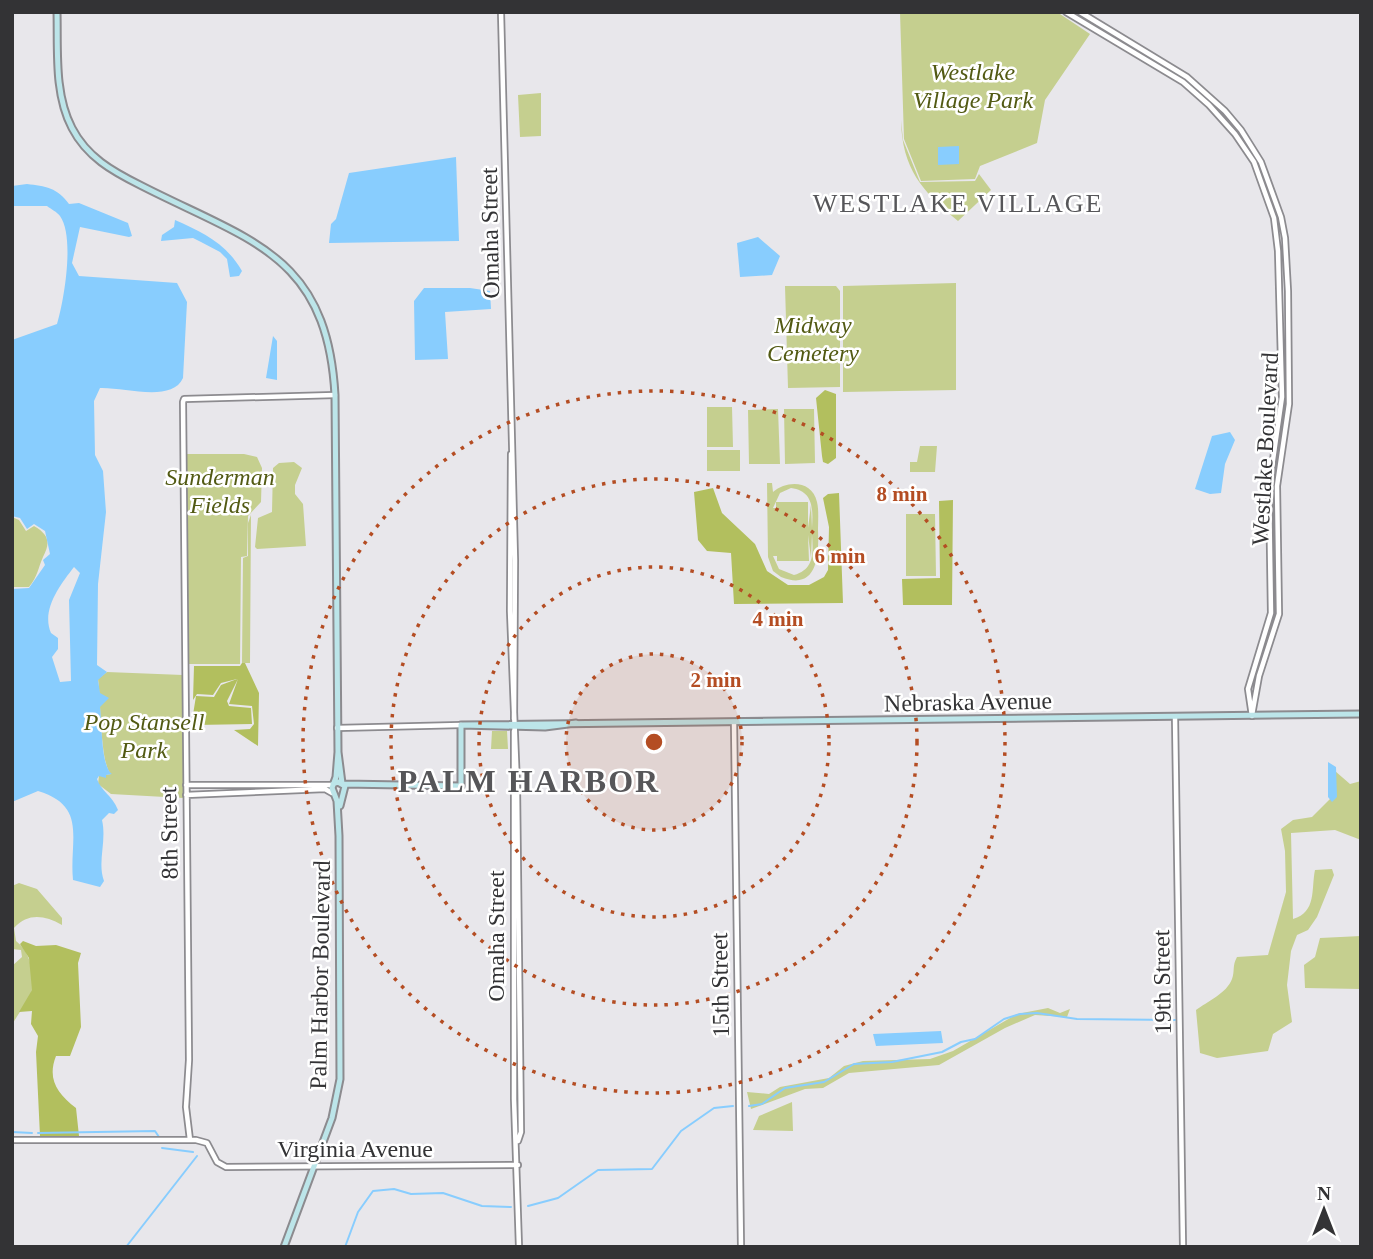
<svg xmlns="http://www.w3.org/2000/svg" width="1373" height="1259" font-family="Georgia,serif">
<rect width="100%" height="100%" fill="#e8e7eb"/>
<path fill="#c5cf8f" fill-rule="evenodd" d="M900 12H1057L1090 34 1045 100 1037 143 980 166 975 179 921 181 904 139Z
M541 93V136L520 137 518 95Z
M901 120 903 140 920 182 975 181 979 174 991 190 958 221C922 191 902 169 901 120Z
M956 283V390L843 392V286Z
M785 286H836L840 291V387L788 388Z
M707 407H732L733 447H707Z
M778 409 780 464H749L748 410Z
M784 409H814L815 463 785 464Z
M920 446H937L935 472H910V462H917Z
M707 450H740V471H707Z
M184 454H244L257 457 262 468 261 502 248 516 247 556 241 557 240 664H187Z
M294 462 302 468 295 485V494L303 504 306 546 257 549 255 547 258 518 272 512 273 468 279 463Z
M767 483H772L773 492C787 480 812 480 817 502 819 510 818 521 818 530 819 554 818 592 781 577L773 571 768 557ZM791 488C814 491 813 510 812 528L811 505 808 528V502H776V508H773L780 493ZM812 534C813 552 815 569 794 575L779 569 773 556H777V561H809L808 535 811 558Z
M906 514H935L936 576H906Z
M251 515 250 663H242L243 558 248 556V523Z
M12 517 19 520 26 531 34 526C50 535 50 544 43 557 38 568 38 576 29 587H12Z
M107 672 183 675V798L111 794 98 784 99 776 111 774C100 764 101 699 98 679Z
M492 731H507L508 749H491Z
M1335 771 1350 784 1361 781V840L1335 830 1291 833 1293 919C1317 912 1311 889 1315 870L1332 869 1334 875 1317 917 1308 930 1297 935 1291 951 1287 985 1292 1022 1273 1034 1268 1051 1217 1058 1200 1053 1196 1010C1207 1002 1227 993 1232 979 1235 971 1232 966 1237 957L1268 955 1286 892 1285 851 1281 829 1293 820 1312 817 1336 793Z
M19 883 37 889 62 918V925C44 915 28 913 14 928L16 941C30 951 38 979 30 996 25 1006 17 1015 12 1025V966L22 957 21 950 12 949V886Z
M1361 936V989L1305 988 1304 965 1315 957 1320 938Z
M1048 1008 1060 1013 1070 1009 1067 1017 1035 1015 1005 1028 939 1065 849 1073 823 1088 805 1089 751 1109 747 1092 769 1094 780 1087 829 1078 844 1066 863 1061 930 1059 953 1051 1017 1014Z
M792 1102 793 1131 753 1130 759 1116Z"/>
<path fill="#b2bf5e" d="M825 390 836 394V458L828 464 823 462 822 456 816 398Z
M713 488 722 513 755 544 767 571 788 585H809L824 577 828 570 829 527 823 498 828 494 839 493 843 603 734 604 731 553 707 551 698 540 694 492Z
M953 500 952 605H903L902 579 940 578 939 501Z
M242 663H245L259 693 258 746 234 730 250 729 254 724 252 706 229 704 238 679 227 701 229 706 251 708 252 724 196 725 192 721 196 696 214 697 221 685 237 679 221 683 213 695 197 694 193 700 194 666H240Z
M23 941 36 946 56 945 81 953 78 963 81 1027 70 1056H56C47 1079 57 1093 76 1108L79 1136H40L36 1052 38 1036 31 1024 32 1011 19 1012 32 990 29 958 20 944Z"/>
<path fill="#88cdfe" fill-rule="evenodd" d="M959 146V164L938 165V147Z
M456 157 459 241 329 243 331 224 336 219 349 173Z
M27 184C45 186 58 188 69 204L79 203 128 223 132 236 129 237 80 227 72 263 79 276 177 283 187 302 183 378C172 403 124 387 100 388L94 401 95 455 103 471 106 512 98 584 97 665 107 672 98 680 100 693 109 698 100 707C102 723 101 767 112 774L106 775V778L99 776 97 779C101 791 112 795 118 810L114 814 109 813 102 820C107 841 97 862 104 881L100 887 73 880C69 840 88 806 38 791L12 802V589L29 588 45 565 43 560 50 554 45 531 34 524 27 529 20 518 12 516V340L57 324C64 301 75 237 60 216 57 212 51 209 47 206H12V186ZM74 567 80 573 69 600 71 681 60 682 52 657 58 649V638L51 633C41 610 60 585 74 567Z
M175 220C202 232 226 243 242 271L239 276 230 277 227 259 220 252 201 242 193 238 161 241 162 235 174 227Z
M758 237 780 256 772 275 740 277 737 243Z
M424 288H470L490 291 491 309 445 312 448 359 415 360 414 301Z
M273 336 277 341V380L266 378Z
M1230 432 1235 440 1225 464 1221 493 1210 494 1195 489 1212 436Z
M1328 762 1336 767 1337 797 1332 802 1328 797Z
M941 1031 943 1043 876 1046 873 1034Z"/>
<g fill="none" stroke-linecap="round" stroke-linejoin="round">
<path stroke="#88cdfe" stroke-width="2" d="M749 1106 762 1104 785 1088 824 1082 854 1064 892 1062 942 1052 961 1042 975 1039 1004 1019 1020 1014 1037 1013 1077 1019 1175 1020
M12 1132 32 1133
M38 1133 155 1131 159 1137
M162 1148 193 1152
M528 1206 558 1198 598 1170 652 1169 681 1131 714 1108 733 1106
M126 1247 197 1156
M345 1247 358 1212 373 1191 394 1189 411 1194 443 1193 482 1206 511 1207"/>
<g stroke="#8c8b8f" stroke-width="8">
<path id="tertiary" d="M501 12 515 560 514 719
M1066 12 1183 82 1209 105 1235 134 1254 162 1274 218 1278 251 1282 397 1269 488 1271 613 1248 689 1252 716
M1080 12 1187 77 1225 111 1241 130 1261 162 1281 217 1285 238 1288 291 1289 404 1277 486 1279 614 1259 676 1252 715
M511 454 510 611 517 786 521 1132 518 1141
M1175 717 1183 1247
M734 722 741 1247
M337 728 461 725
M514 731V1099L519 1247
M186 785H332
M186 795 325 789 332 793
M12 1140H196L207 1143 217 1162 226 1167 518 1165
M190 1140 186 1107 189 1060 183 402 184 399 335 395"/>
</g>
<g stroke="#8c8b8f" stroke-width="9">
<path id="secondary" d="M57 12C58 50 54 94 72 128 87 157 112 171 140 185 249 241 327 253 335 395L338 752 336 777 332 788 337 801 339 836 340 1079 332 1118 284 1247
M461 725 1361 714
M461 725 545 727 576 723
M338 752 342 783
M333 784 338 782 345 786 340 806
M344 784 461 786V725"/>
</g>
<use href="#tertiary" stroke="#fff" stroke-width="4.5"/>
<use href="#secondary" stroke="#bce5e9" stroke-width="5"/>
</g>
<circle cx="654" cy="742" r="88" fill="#b44d23" fill-opacity=".12"/>
<g fill="none" stroke="#b44d23" stroke-width="3.5" stroke-dasharray="3.5 7">
<circle cx="654" cy="742" r="88"/>
<circle cx="654" cy="742" r="175"/>
<circle cx="654" cy="742" r="263"/>
<circle cx="654" cy="742" r="351"/>
</g>
<g text-anchor="middle" stroke-width="5" stroke-linejoin="round" paint-order="stroke">
<g font-size="24" font-style="italic" fill="#525a13" stroke="#fff">
<text x="973" y="80">Westlake<tspan x="973" dy="28">Village Park</tspan></text>
<text x="813" y="333">Midway<tspan x="813" dy="28">Cemetery</tspan></text>
<text x="220" y="485">Sunderman<tspan x="220" dy="28">Fields</tspan></text>
<text x="144" y="730">Pop Stansell<tspan x="144" dy="28">Park</tspan></text>
</g>
<g font-size="24" fill="#333335" stroke="#fff">
<text transform="translate(490 233) rotate(-91)" y="8">Omaha Street</text>
<text transform="translate(1265 449) rotate(-87)" y="8">Westlake Boulevard</text>
<text transform="translate(968 702) rotate(-1)" y="8">Nebraska Avenue</text>
<text transform="translate(169 833) rotate(-91)" y="8">8th Street</text>
<text transform="translate(496 936) rotate(-90)" y="8">Omaha Street</text>
<text transform="translate(320 975) rotate(-89)" y="8">Palm Harbor Boulevard</text>
<text transform="translate(1162 982) rotate(-91)" y="8">19th Street</text>
<text transform="translate(720 985) rotate(-91)" y="8">15th Street</text>
<text x="355" y="1157">Virginia Avenue</text>
</g>
<g font-size="26" letter-spacing="2" fill="#565659" stroke="#fff">
<text x="958" y="212">WESTLAKE VILLAGE</text>
</g>
<g font-size="32" font-weight="bold" letter-spacing="2" fill="#565659" stroke="#fff">
<text x="529" y="792">PALM HARBOR</text>
</g>
</g>
<circle cx="654" cy="742" r="10" fill="#b44d23" stroke="#fff" stroke-width="3.5"/>
<g font-size="21" text-anchor="middle" font-weight="bold" fill="#b44d23" stroke="#fff" stroke-width="5" stroke-linejoin="round" paint-order="stroke">
<text x="902" y="501">8 min</text>
<text x="840" y="563">6 min</text>
<text x="778" y="626">4 min</text>
<text x="716" y="687">2 min</text>
</g>
<rect width="1373" height="1259" fill="none" stroke="#333335" stroke-width="28"/>
<g transform="translate(1324 1210)" stroke="#ffffff" stroke-width="5" paint-order="stroke">
<path d="M0-5L12 26L0 18L-12 26Z" fill="#333335"/>
<text y="-10" font-size="19" font-weight="bold" text-anchor="middle" fill="#333335">N</text>
</g>
</svg>
